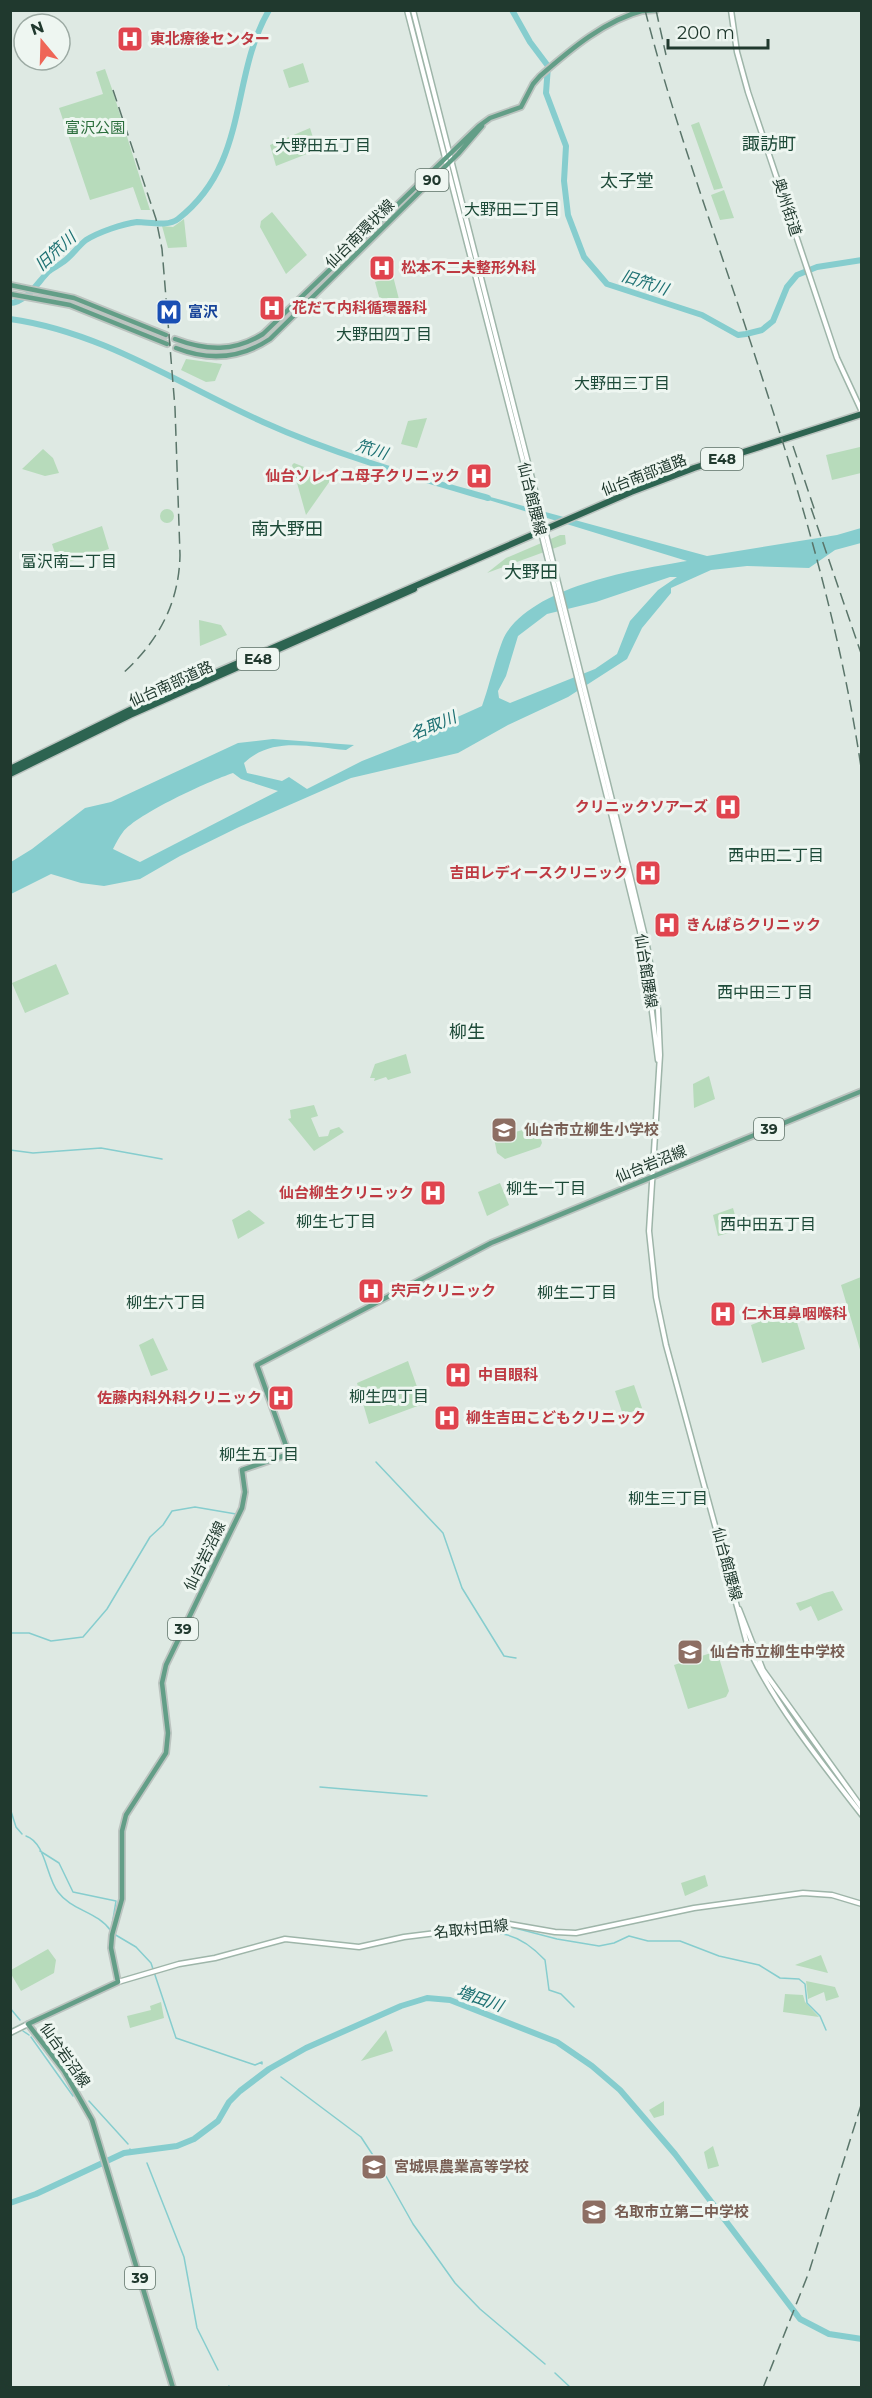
<svg xmlns="http://www.w3.org/2000/svg" width="872" height="2398" font-family="Montserrat,'Noto Sans JP',sans-serif">
<rect width="100%" height="100%" fill="#dee9e3"/>
<path fill="#b7dbbb" d="M303 63 309 82 289 88 283 70Z
M105 69 112 89 150 210H141L133 187 90 200 59 108 103 94 96 72Z
M699 122 723 188 714 190 691 125Z
M310 128 317 150 276 166 270 145Z
M724 190 734 218 720 220 711 195Z
M272 212 307 255 286 274 260 227 261 221Z
M184 219 187 247 168 248 162 226 173 227Z
M362 242 364 244 313 292 311 290Z
M393 276 402 311 384 315 375 282Z
M107 312 166 337 167 342 106 315Z
M284 319 286 321C251 354 223 362 177 346L176 341C221 357 248 351 284 319Z
M186 359 222 364 215 381 206 382 181 370Z
M427 418 417 448 401 444 408 421Z
M860 447 861 473 832 480 826 455Z
M43 449 53 458 59 473 45 476 22 469Z
M294 463 332 478 306 515 292 465Z
M160 516a7 7 0 1 1 14 0a7 7 0 1 1-14 0Z
M102 526 109 549 59 565 52 544Z
M560 535H565L566 544 487 573 506 558Z
M199 620 221 625 227 635 200 646Z
M56 964 69 994 25 1013 12 983Z
M406 1054 411 1073 388 1080 386 1077 374 1081 375 1078H370L375 1064Z
M709 1076 715 1099 694 1108 693 1084Z
M314 1105 318 1116 311 1118 319 1137 328 1136 330 1130 339 1127 344 1132 314 1151 288 1119 291 1118 290 1110Z
M537 1126 542 1143 540 1147 505 1159 497 1153 494 1138Z
M500 1183 509 1205 487 1216 478 1192Z
M733 1208 739 1230 718 1236 713 1215Z
M249 1210 265 1223 238 1239 232 1220Z
M861 1277V1353L841 1285Z
M793 1309 805 1349 762 1363 751 1325Z
M153 1338 168 1370 151 1376 139 1345Z
M408 1361 423 1404 369 1424 357 1383Z
M634 1385 642 1408 623 1415 615 1391Z
M833 1591 843 1610 818 1621 811 1606 800 1611 796 1603C810 1600 820 1593 833 1591Z
M717 1651 729 1691 726 1697 688 1709 674 1665Z
M705 1875 708 1886 685 1896 681 1883Z
M48 1949 56 1960 54 1973 21 1991 11 1974V1970Z
M821 1955 828 1973 795 1965Z
M806 1981 835 1987 839 1997 826 2001 824 1992 808 1999Z
M785 1994 803 1995 805 2002 819 2017 783 2012Z
M161 2002 164 2018 130 2028 127 2016 151 2010 150 2006Z
M386 2030 393 2051 361 2061Z
M664 2101V2115L654 2118 649 2110Z
M713 2146 719 2166 708 2169 704 2152Z"/>
<path fill="#86cdce" fill-rule="evenodd" d="M483 495 707 556 837 535 861 528V543L835 550 809 568 747 566 711 570 671 588V593L642 628 627 659 568 697 508 725 458 753 351 778 239 827 180 856 140 879 104 886 81 883 51 874 11 894V862L32 849 85 808 111 802 238 743 273 739 354 745 346 750C310 747 272 736 244 763L247 773 282 781 289 777 307 789 362 761 428 735 424 732 482 706C489 688 499 643 507 632 540 585 633 570 687 561L482 498ZM670 577H677L658 590 630 621 617 654 595 669 510 703 499 698 498 691 506 676 518 636 547 614 596 602ZM233 773 241 779 278 791 140 862 113 849C116 843 119 837 123 832 137 814 209 781 233 773Z"/>
<g fill="none" stroke-linecap="round" stroke-linejoin="round">
<path stroke="#86cdce" stroke-width="1.5" d="M10 1150 33 1153 101 1148 162 1159
M376 1462 443 1533 462 1588 504 1656 516 1658
M10 1633H29L51 1641 83 1637 107 1609 150 1537 163 1525 172 1511 195 1507 236 1514
M320 1787 427 1796
M10 1808 16 1827 22 1834
M26 1836C46 1843 46 1877 58 1892 72 1911 97 1911 111 1931
M40 1851 59 1863 73 1892 116 1901 111 1931
M511 1927 557 1939 599 1946 614 1943 629 1936 648 1941H680L719 1956 759 1965 780 1978 799 1979 805 1984 807 2003 820 2016 826 2030
M114 1934 136 1947 151 1963 176 2038 246 2062 255 2065 262 2062V2064
M457 1936C497 1931 516 1929 545 1960L549 1990 561 1994 574 2007
M10 2008 20 2020
M23 2031 29 2035
M31 2037 73 2096
M281 2077 361 2137 382 2169 413 2224 455 2283 480 2309 545 2364
M89 2101 128 2144
M130 2149 131 2152
M147 2163 184 2257 197 2328 218 2370
M555 2373 571 2388
M229 2386 230 2388"/>
<path stroke="#86cdce" stroke-width="6" d="M512 10 530 42 548 66 546 93 566 146 564 181 568 215 584 257 607 284 702 315 738 335 746 334 762 330 773 321 787 287 797 275 817 267 862 260
M10 303C26 303 38 282 48 272 52 268 58 266 63 262 72 256 77 247 86 240 99 232 122 224 137 222 149 222 168 227 178 219 250 163 229 79 269 10
M10 319C103 332 180 385 263 422 336 455 412 476 488 498
M10 2203 36 2194 124 2153 177 2146 194 2139 218 2121 229 2102 240 2091 269 2069 306 2048 401 2006 427 1998 450 2000 557 2042 592 2066 620 2090 675 2154 800 2319 829 2334 862 2339"/>
<g stroke="#9eb5a9" stroke-width="7">
<path id="secondary" d="M407 10 532 496
M413 10 537 498
M731 10 737 52 748 92 837 358 862 412
M613 804 647 945 658 1009 660 1055 649 1231 656 1297 666 1345 748 1647C774 1704 823 1765 862 1815
M609 805 644 948 658 1060
M739 1609 763 1670 862 1808
M118 1982 179 1964 215 1958 285 1939 359 1947 404 1937 509 1924 555 1932 576 1933 694 1908 803 1893 832 1895 862 1904
M10 2033 28 2024"/>
</g>
<g stroke="#bcc4c0" stroke-width="8">
<path id="primary" d="M643 11 656 10
M10 285 74 298 166 335
M10 294 70 305 167 344
M175 339C207 351 234 352 263 334L479 126 490 118 521 107 533 84 540 76C571 49 605 20 645 10
M176 348C209 361 240 359 270 339L458 154 482 126
M173 2388 92 2120 64 2071 28 2024 118 1982 111 1948 112 1935 122 1899V1831L126 1815 166 1753 168 1733 162 1683 166 1665 242 1508 245 1492 242 1470 289 1454 257 1365 491 1243 862 1091"/>
</g>
<g stroke="#bcc4c0" stroke-width="9">
<path id="highway" d="M10 769 130 710 631 492 694 468 862 414
M10 774 130 715 414 589"/>
</g>
<use href="#secondary" stroke="#fff" stroke-width="4"/>
<use href="#primary" stroke="#639e87" stroke-width="4.5"/>
<use href="#highway" stroke="#2d6451" stroke-width="6"/>
<path stroke="#5a756a" stroke-width="1.5" stroke-dasharray="12 6" stroke-linecap="butt" d="M645 10C676 131 720 247 758 365 802 499 842 634 862 774
M656 10 666 55
M113 90 156 219 162 249 175 408 180 555C179 605 157 643 121 675
M793 446 816 514
M811 508 862 656
M763 2388 809 2272 862 2102"/>
<g stroke="#9eb5a9" stroke-width="7" stroke-linecap="butt">
<path id="secondary-bridge" d="M532 496 609 805
M537 498 613 804"/>
</g>
<use href="#secondary-bridge" stroke="#fff" stroke-width="4"/>
</g>
<defs>
<g id="hospital-square" transform="scale(1.35)"><rect x="-9" y="-9" width="18" height="18" rx="4" fill="#e0444e" stroke="#eef6f1"/><path d="M-5-5h3v3.5h4V-5h3V5h-3V1.5h-4V5h-3Z" fill="#fff"/></g>
<g id="metro-square" transform="scale(1.35)"><rect x="-9" y="-9" width="18" height="18" rx="4" fill="#1a4fb4" stroke="#eef6f1"/><path d="M-5.5 5V-5H-3L0 0L3-5H5.5V5H3V-.5L0 4L-3-.5V5Z" fill="#fff"/></g>
<g id="school-square" transform="scale(1.35)"><rect x="-9" y="-9" width="18" height="18" rx="4" fill="#8d6e63" stroke="#eef6f1"/><path d="M0-5L7-2L0 1L-7-2ZM-4 1L0 2.5L4 1V4Q0 6-4 4Z" fill="#fff"/></g>
</defs>
<g fill-rule="evenodd">
<use href="#hospital-square" x="130" y="39"/>
<use href="#hospital-square" x="382" y="268"/>
<use href="#hospital-square" x="272" y="308"/>
<use href="#metro-square" x="169" y="312"/>
<use href="#hospital-square" x="479" y="476"/>
<use href="#hospital-square" x="728" y="807"/>
<use href="#hospital-square" x="648" y="873"/>
<use href="#hospital-square" x="667" y="925"/>
<use href="#school-square" x="504" y="1130"/>
<use href="#hospital-square" x="433" y="1193"/>
<use href="#hospital-square" x="371" y="1291"/>
<use href="#hospital-square" x="723" y="1314"/>
<use href="#hospital-square" x="458" y="1375"/>
<use href="#hospital-square" x="281" y="1398"/>
<use href="#hospital-square" x="447" y="1418"/>
<use href="#school-square" x="690" y="1652"/>
<use href="#school-square" x="374" y="2167"/>
<use href="#school-square" x="594" y="2212"/>
</g>
<g text-anchor="middle" stroke-width="6" stroke-linejoin="round" paint-order="stroke">
<g fill="#eef6f1" stroke="#5e7268" stroke-width="1.5">
<rect x="415.5" y="169" width="33" height="22" rx="4.5"/>
<rect x="701" y="448" width="42" height="22" rx="4.5"/>
<rect x="237" y="648" width="42" height="22" rx="4.5"/>
<rect x="754" y="1118" width="30" height="22" rx="4.5"/>
<rect x="168" y="1618" width="30" height="22" rx="4.5"/>
<rect x="125" y="2267" width="30" height="22" rx="4.5"/>
</g>
<g font-size="14" font-weight="bold" fill="#20392e">
<text x="432" y="185">90</text>
<text x="722" y="464">E48</text>
<text x="258" y="664">E48</text>
<text x="769" y="1134">39</text>
<text x="183" y="1634">39</text>
<text x="140" y="2283">39</text>
</g>
<g font-size="15" font-weight="bold" fill="#be3a42" stroke="#eef6f1" text-anchor="start">
<text x="150" y="44">東北療後センター</text>
<text x="401" y="273">松本不二夫整形外科</text>
<text x="292" y="313">花だて内科循環器科</text>
<text x="460" y="481" text-anchor="end">仙台ソレイユ母子クリニック</text>
<text x="708" y="812" text-anchor="end">クリニックソアーズ</text>
<text x="628" y="878" text-anchor="end">吉田レディースクリニック</text>
<text x="686" y="930">きんぱらクリニック</text>
<text x="414" y="1198" text-anchor="end">仙台柳生クリニック</text>
<text x="391" y="1296">宍戸クリニック</text>
<text x="742" y="1319">仁木耳鼻咽喉科</text>
<text x="478" y="1380">中目眼科</text>
<text x="262" y="1403" text-anchor="end">佐藤内科外科クリニック</text>
<text x="466" y="1423">柳生吉田こどもクリニック</text>
</g>
<g font-size="15" fill="#2b6e3c" stroke="#eef6f1">
<text x="95" y="133">富沢公園</text>
</g>
<g font-size="15" fill="#20392e" stroke="#eef6f1">
<text transform="translate(787 207) rotate(72)" y="5">奥州街道</text>
<text transform="translate(360 234) rotate(-45)" y="5">仙台南環状線</text>
<text transform="translate(644 475) rotate(-21)" y="5">仙台南部道路</text>
<text transform="translate(532 499) rotate(76)" y="5">仙台館腰線</text>
<text transform="translate(171 684) rotate(-24)" y="5">仙台南部道路</text>
<text transform="translate(646 971) rotate(81)" y="5">仙台館腰線</text>
<text transform="translate(651 1164) rotate(-22)" y="5">仙台岩沼線</text>
<text transform="translate(205 1556) rotate(-64)" y="5">仙台岩沼線</text>
<text transform="translate(727 1564) rotate(75)" y="5">仙台館腰線</text>
<text transform="translate(471 1929) rotate(-6)" y="5">名取村田線</text>
<text transform="translate(65 2055) rotate(55)" y="5">仙台岩沼線</text>
</g>
<g font-size="15" font-weight="bold" fill="#164399" stroke="#eef6f1" text-anchor="start">
<text x="188" y="317">富沢</text>
</g>
<g font-size="15" font-weight="bold" fill="#785e54" stroke="#eef6f1" text-anchor="start">
<text x="524" y="1135">仙台市立柳生小学校</text>
<text x="710" y="1657">仙台市立柳生中学校</text>
<text x="394" y="2172">宮城県農業高等学校</text>
<text x="614" y="2217">名取市立第二中学校</text>
</g>
<g font-size="16" fill="#1d4a38" stroke="#eef6f1">
<text x="323" y="151">大野田五丁目</text>
<text x="512" y="215">大野田二丁目</text>
<text x="384" y="340">大野田四丁目</text>
<text x="622" y="389">大野田三丁目</text>
<text x="69" y="567">富沢南二丁目</text>
<text x="776" y="861">西中田二丁目</text>
<text x="765" y="998">西中田三丁目</text>
<text x="546" y="1194">柳生一丁目</text>
<text x="336" y="1227">柳生七丁目</text>
<text x="768" y="1230">西中田五丁目</text>
<text x="577" y="1298">柳生二丁目</text>
<text x="166" y="1308">柳生六丁目</text>
<text x="389" y="1402">柳生四丁目</text>
<text x="259" y="1460">柳生五丁目</text>
<text x="668" y="1504">柳生三丁目</text>
</g>
<g font-size="16" font-style="italic" fill="#1c7072" stroke="#eef6f1">
<text transform="translate(55 251) rotate(-42)" y="6">旧笊川</text>
<text transform="translate(645 282) rotate(18)" y="6">旧笊川</text>
<text transform="translate(372 449) rotate(17)" y="6">笊川</text>
<text transform="translate(433 725) rotate(-23)" y="6">名取川</text>
<text transform="translate(480 1998) rotate(20)" y="6">増田川</text>
</g>
<g font-size="18" fill="#1d4a38" stroke="#eef6f1">
<text x="769" y="150">諏訪町</text>
<text x="627" y="187">太子堂</text>
<text x="287" y="535">南大野田</text>
<text x="531" y="578">大野田</text>
<text x="467" y="1038">柳生</text>
</g>
</g>
<rect width="872" height="2398" fill="none" stroke="#20392e" stroke-width="24"/>
<g transform="translate(42 42) rotate(341)"><circle r="28" fill="#eef6f1" stroke="#9caaa3" stroke-width="1.5"/>
<path d="M0-4.5L10 22L0 15L-10 22Z" fill="#ef6657"/>
<text y="-9" font-size="16" font-weight="bold" text-anchor="middle" fill="#20392e">N</text>
</g>
<path d="M668 39v9h100v-9" fill="none" stroke="#20392e" stroke-width="3"/>
<text x="677" y="39" font-size="18" fill="#20392e" stroke="#eef6f1" stroke-width="4.5" paint-order="stroke">200 m</text>
</svg>
